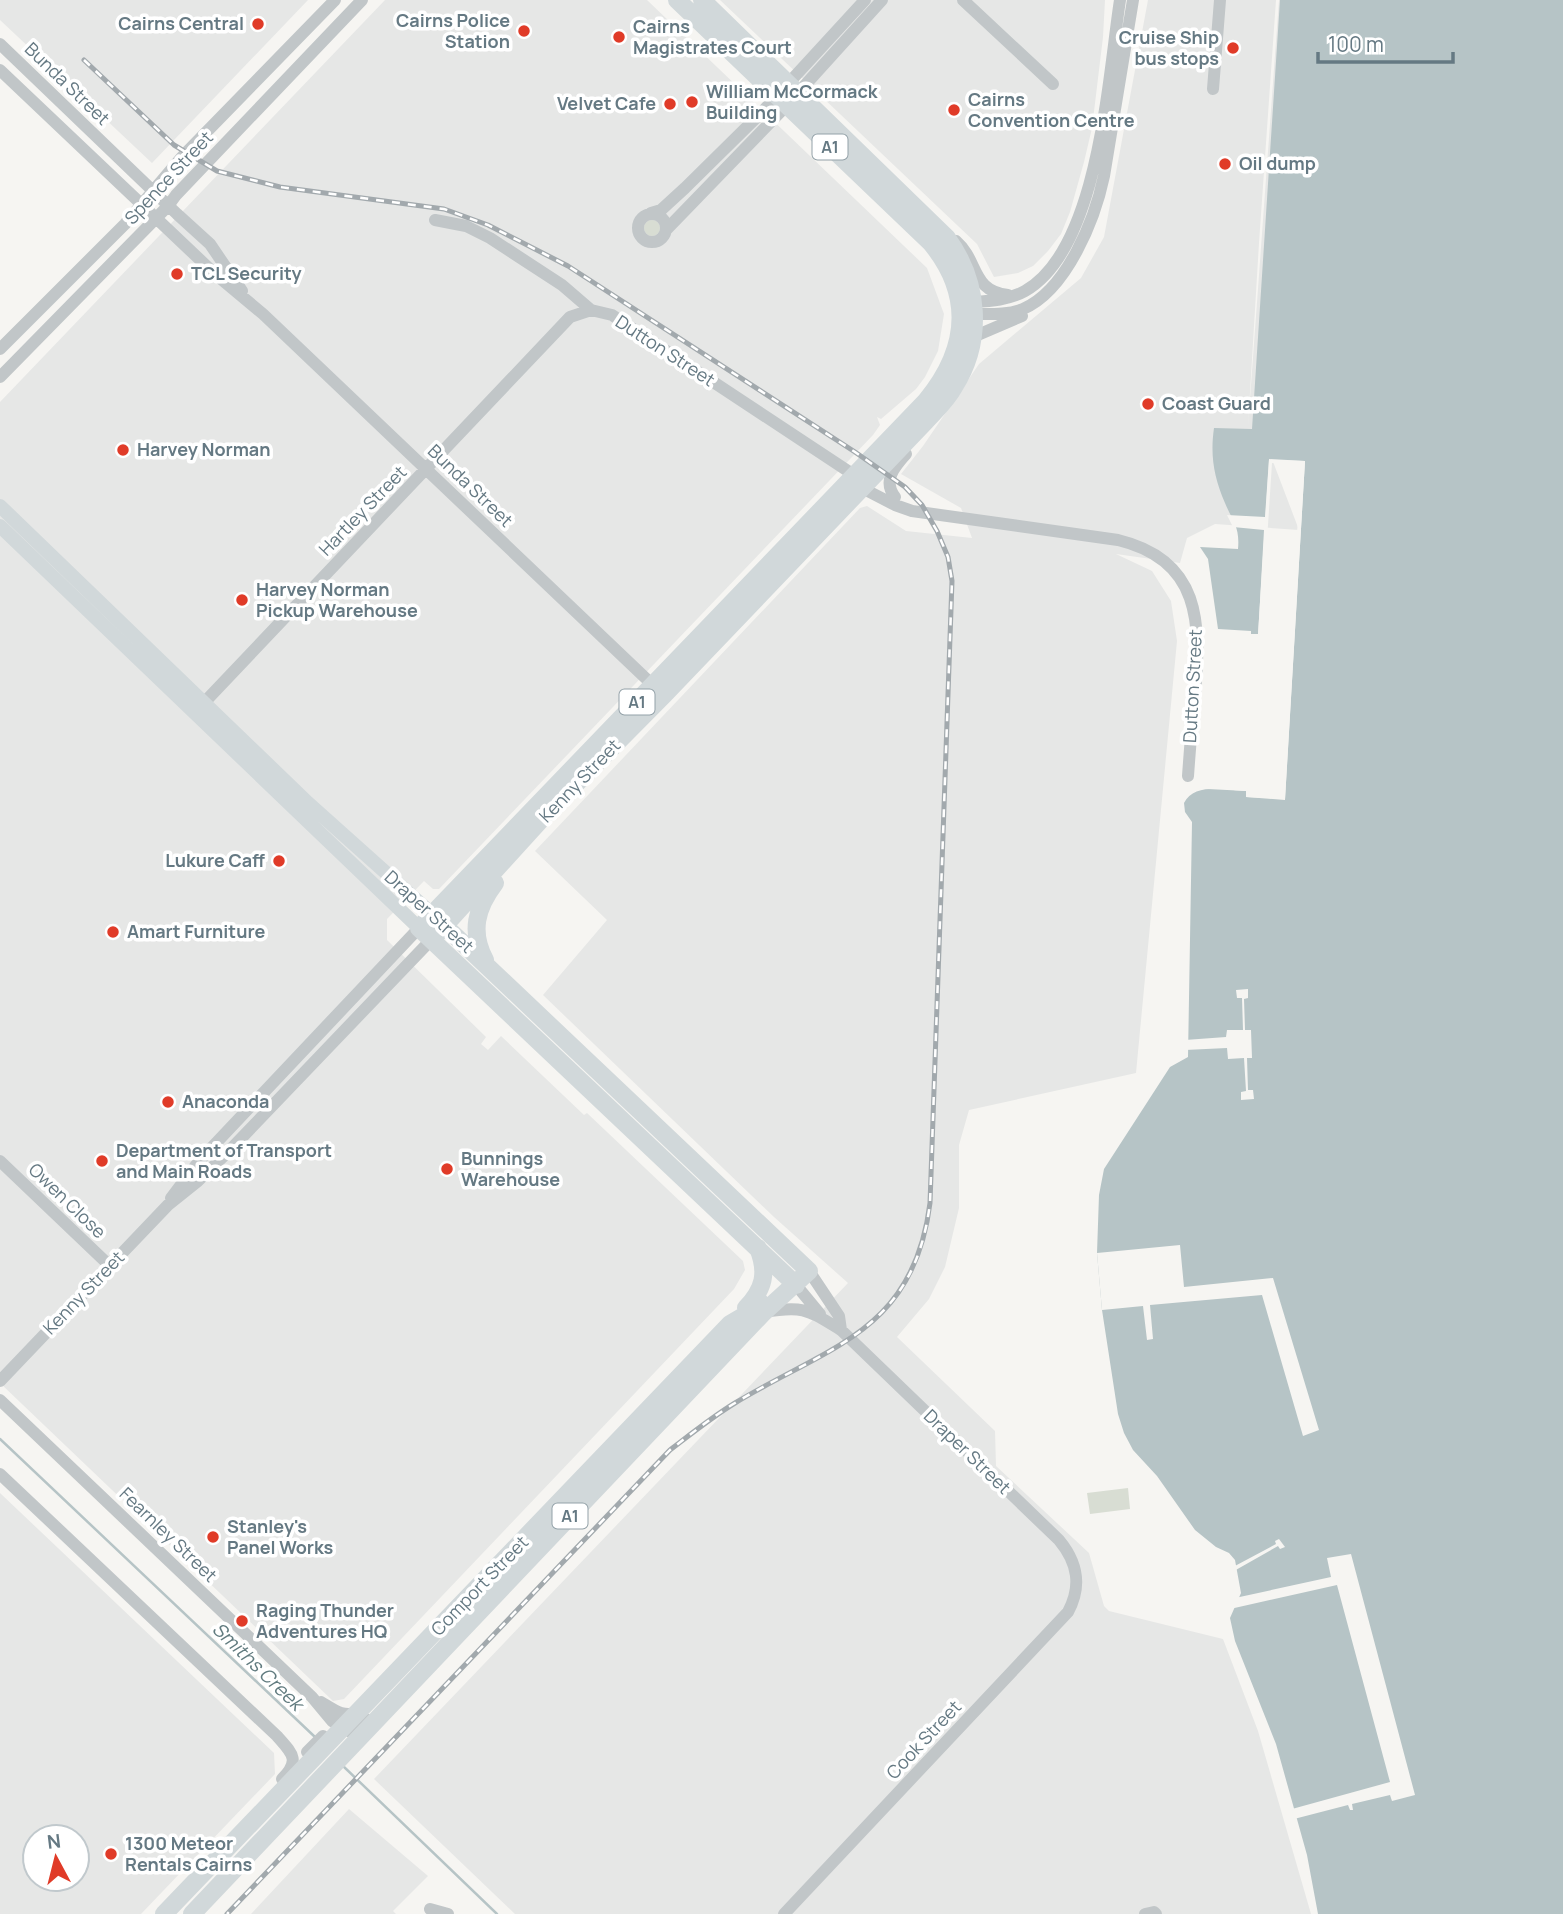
<svg xmlns="http://www.w3.org/2000/svg" width="1563" height="1914" font-family="Manrope,sans-serif">
<rect width="100%" height="100%" fill="#f6f5f2"/>
<path fill="#e6e7e6" fill-rule="evenodd" d="M0 0H308L152 163 0 20Z
M385 0H647L927 268 944 314 938 351 925 377 916 389 881 419 877 417 880 425 873 435 439 889H433L424 881 387 919V940L486 1037 481 1044 488 1050 501 1036 584 1115 587 1113 743 1261 745 1270 734 1289 344 1699 333 1701 0 1383V402Z
M720 0H1105L1103 37 1092 128 1084 162 1070 212 1061 234 1048 251 1033 266 1018 273 994 277 977 244Z
M1148 0H1290L1261 430 1299 530 1215 524 1187 538 1180 563 1116 554 1152 571 1171 601 1177 641 1136 1073 969 1110 959 1145V1208L945 1267 929 1299 897 1337 995 1431 996 1466 1089 1553 1104 1606 1109 1611 1223 1639 1258 1731 1311 1914H515L374 1779 848 1283 774 1217 543 995 607 920 535 851 860 508 867 506 906 531 972 538 961 508 901 474 923 446 979 364 1081 278 1104 237Z
M0 1493 274 1753 275 1774 141 1914H0ZM35 1837H77V1879H35Z
M349 1809 428 1876 393 1911 396 1914H251Z"/>
<path fill="#d8ddd3" d="M644 228a8 8 0 1 1 16 0a8 8 0 1 1-16 0Z
M1128 1488 1130 1509 1090 1514 1087 1493Z"/>
<path fill="#b6c4c6" d="M1280 0H1563V1914H1318L1307 1855 1276 1744 1235 1641 1230 1618 1241 1593 1235 1560 1229 1553 1216 1547 1195 1530 1157 1476 1133 1450 1124 1433 1118 1414 1102 1310 1097 1253 1099 1195 1104 1169 1170 1067 1188 1057 1192 822 1185 812 1184 803C1194 782 1227 790 1246 791V797L1285 799 1305 461 1269 460 1258 634H1251V631L1218 629 1208 559 1200 547 1238 549C1240 527 1233 522 1225 503 1214 477 1210 456 1214 428L1252 429Z"/>
<path fill="#f6f5f2" d="M1276 0H1279L1248 426 1259 243Z
M1269 459 1305 461 1285 800 1246 797V791L1208 789V786L1247 788 1250 793 1282 796 1301 464 1272 463 1261 634 1258 637 1264 530 1233 527 1227 515 1265 517Z
M1248 989V998L1244 999 1245 1030H1251L1252 1058H1247L1248 1090H1253L1254 1099 1241 1100V1092L1246 1091 1244 1058 1228 1059 1227 1048 1185 1050V1040L1226 1037 1227 1030H1243L1242 998H1237L1236 990Z
M1180 1245 1184 1287 1273 1278 1319 1430 1303 1436 1262 1295 1150 1305 1153 1339 1147 1340 1143 1306 1102 1310 1097 1253Z
M1279 1539 1285 1547 1280 1549 1278 1546 1234 1571 1233 1567 1276 1544 1275 1541Z
M1351 1554 1415 1795 1392 1801 1390 1795 1352 1804 1353 1810H1350L1348 1805 1294 1819 1292 1809 1390 1782 1337 1585 1230 1609 1235 1598 1331 1577 1327 1558Z"/>
<g fill="none" stroke-linecap="round" stroke-linejoin="round">
<path stroke="#b6c4c6" stroke-width="2.5" d="M0 1439 315 1737
M342 1765 497 1914"/>
<path stroke="#c1c6c8" stroke-width="12" d="M963 0 1053 84
M0 44 177 214 210 244 242 291
M0 70 215 274 263 314 657 689
M1213 89 1220 0
M651 213 661 210 685 188 762 112 865 0
M638 228a14 14 0 1 1 28 0a14 14 0 1 1-28 0Z
M435 220 466 226 490 238 562 285 591 310 612 315 854 475
M666 230 787 105 882 0
M956 241C979 261 971 291 1008 295
M973 302C991 301 1009 300 1025 291 1099 249 1108 77 1120 0
M974 314C990 314 1009 315 1023 309 1067 290 1095 219 1104 176L1133 0
M973 337 1022 316
M0 349 125 224 182 157 335 0
M0 377 168 206 176 195 362 0
M862 488 895 505 912 511 1118 540C1201 560 1201 623 1195 694 1192 721 1190 748 1188 776
M895 497C882 481 895 466 906 454
M199 708 570 317 591 310
M0 1161 110 1266
M171 1198 199 1161 419 928
M809 1271 839 1316 841 1330
M796 1285 820 1314
M764 1312C804 1305 808 1310 841 1330L1059 1540C1078 1563 1082 1586 1068 1612L784 1914
M0 1381 168 1205 198 1181 230 1150 431 940
M0 1400 312 1697 332 1721 349 1731 359 1728 368 1720
M0 1474 277 1736C292 1753 301 1760 282 1779
M321 1702C334 1710 343 1718 359 1712
M307 1752 323 1736
M430 1909 448 1914
M1145 1914 1154 1912 1156 1914"/>
<path stroke="#d1d8da" stroke-width="14" d="M0 506 308 803 432 914
M0 526 419 928"/>
<path stroke="#d1d8da" stroke-width="18" d="M677 0 931 243C975 297 967 351 926 401L419 928 796 1285
M436 935 547 813 664 695 926 421C936 410 947 400 954 387 984 340 979 282 947 238L702 0
M485 960C470 932 476 908 495 883
M746 1308C764 1289 768 1273 758 1248
M164 1914 730 1324 747 1314 760 1302
M192 1914 764 1312 809 1271 432 914"/>
<g stroke="#a2a9ad" stroke-width="5">
<path id="rail" d="M84 60 174 145 217 171 280 187 444 209 488 225 568 266 855 452 905 487 922 505 937 531 948 557 952 581 930 1203C914 1332 829 1346 735 1403 712 1417 691 1434 670 1450L227 1914"/>
</g>
<use href="#rail" stroke="#fff" stroke-width="2.5" stroke-dasharray="8" stroke-linecap="butt"/>
</g>
<g fill="#e03b28" stroke="#fff" stroke-width="2.5">
<circle cx="258" cy="24" r="7"/>
<circle cx="524" cy="31" r="7"/>
<circle cx="619" cy="37" r="7"/>
<circle cx="1233" cy="48" r="7"/>
<circle cx="692" cy="102" r="7"/>
<circle cx="670" cy="104" r="7"/>
<circle cx="954" cy="110" r="7"/>
<circle cx="1225" cy="164" r="7"/>
<circle cx="177" cy="274" r="7"/>
<circle cx="1148" cy="404" r="7"/>
<circle cx="123" cy="450" r="7"/>
<circle cx="242" cy="600" r="7"/>
<circle cx="279" cy="861" r="7"/>
<circle cx="113" cy="932" r="7"/>
<circle cx="168" cy="1102" r="7"/>
<circle cx="102" cy="1161" r="7"/>
<circle cx="447" cy="1169" r="7"/>
<circle cx="213" cy="1537" r="7"/>
<circle cx="242" cy="1621" r="7"/>
<circle cx="111" cy="1854" r="7"/>
</g>
<g text-anchor="middle" stroke-width="7" stroke-linejoin="round" paint-order="stroke">
<g fill="#fff" stroke="#93a1a8" stroke-width="2">
<rect x="812.5" y="134.5" width="35" height="25" rx="5"/>
<rect x="619.5" y="689.5" width="35" height="25" rx="5"/>
<rect x="552.5" y="1503.5" width="35" height="25" rx="5"/>
</g>
<g font-size="16" font-weight="bold" fill="#657983">
<text x="830" y="153">A1</text>
<text x="637" y="708">A1</text>
<text x="570" y="1522">A1</text>
</g>
<g font-size="18" font-weight="bold" fill="#657983" stroke="#fff" text-anchor="start">
<text x="510" y="27" text-anchor="end">Cairns Police<tspan x="510" dy="21">Station</tspan></text>
<text x="244" y="30" text-anchor="end">Cairns Central</text>
<text x="633" y="33">Cairns<tspan x="633" dy="21">Magistrates Court</tspan></text>
<text x="1219" y="44" text-anchor="end">Cruise Ship<tspan x="1219" dy="21">bus stops</tspan></text>
<text x="706" y="98">William McCormack<tspan x="706" dy="21">Building</tspan></text>
<text x="968" y="106">Cairns<tspan x="968" dy="21">Convention Centre</tspan></text>
<text x="656" y="110" text-anchor="end">Velvet Cafe</text>
<text x="1239" y="170">Oil dump</text>
<text x="191" y="280">TCL Security</text>
<text x="1162" y="410">Coast Guard</text>
<text x="137" y="456">Harvey Norman</text>
<text x="256" y="596">Harvey Norman<tspan x="256" dy="21">Pickup Warehouse</tspan></text>
<text x="265" y="867" text-anchor="end">Lukure Caff</text>
<text x="127" y="938">Amart Furniture</text>
<text x="182" y="1108">Anaconda</text>
<text x="116" y="1157">Department of Transport<tspan x="116" dy="21">and Main Roads</tspan></text>
<text x="461" y="1165">Bunnings<tspan x="461" dy="21">Warehouse</tspan></text>
<text x="227" y="1533">Stanley's<tspan x="227" dy="21">Panel Works</tspan></text>
<text x="256" y="1617">Raging Thunder<tspan x="256" dy="21">Adventures HQ</tspan></text>
<text x="125" y="1850">1300 Meteor<tspan x="125" dy="21">Rentals Cairns</tspan></text>
</g>
<g font-size="18" fill="#657983" stroke="#fff">
<text transform="translate(67 84) rotate(44)" y="6">Bunda Street</text>
<text transform="translate(169 178) rotate(-47)" y="6">Spence Street</text>
<text transform="translate(665 351) rotate(33)" y="6">Dutton Street</text>
<text transform="translate(470 486) rotate(44)" y="6">Bunda Street</text>
<text transform="translate(363 511) rotate(-46)" y="6">Hartley Street</text>
<text transform="translate(1193 686) rotate(-87)" y="6">Dutton Street</text>
<text transform="translate(580 781) rotate(-46)" y="6">Kenny Street</text>
<text transform="translate(429 912) rotate(42)" y="6">Draper Street</text>
<text transform="translate(67 1201) rotate(44)" y="6">Owen Close</text>
<text transform="translate(84 1293) rotate(-46)" y="6">Kenny Street</text>
<text transform="translate(967 1452) rotate(44)" y="6">Draper Street</text>
<text transform="translate(168 1535) rotate(44)" y="6">Fearnley Street</text>
<text transform="translate(480 1586) rotate(-46)" y="6">Comport Street</text>
<text transform="translate(924 1740) rotate(-47)" y="6">Cook Street</text>
</g>
<g font-size="19" font-style="italic" fill="#617b7f" stroke="#fff">
<text transform="translate(258 1666) rotate(44)" y="7">Smiths Creek</text>
</g>
</g>
<g transform="translate(56 1858) rotate(353)"><circle r="33" fill="#ffffff" stroke="#c1c9cd" stroke-width="2"/>
<path d="M0-5L12 26L0 18L-12 26Z" fill="#e03b28"/>
<text y="-10" font-size="19" font-weight="bold" text-anchor="middle" fill="#657983">N</text>
</g>
<path d="M1318 52v10h135v-10" fill="none" stroke="#657983" stroke-width="3.5"/>
<text x="1328" y="52" font-size="21" fill="#657983" stroke="#ffffff" stroke-width="5" paint-order="stroke">100 m</text>
</svg>
